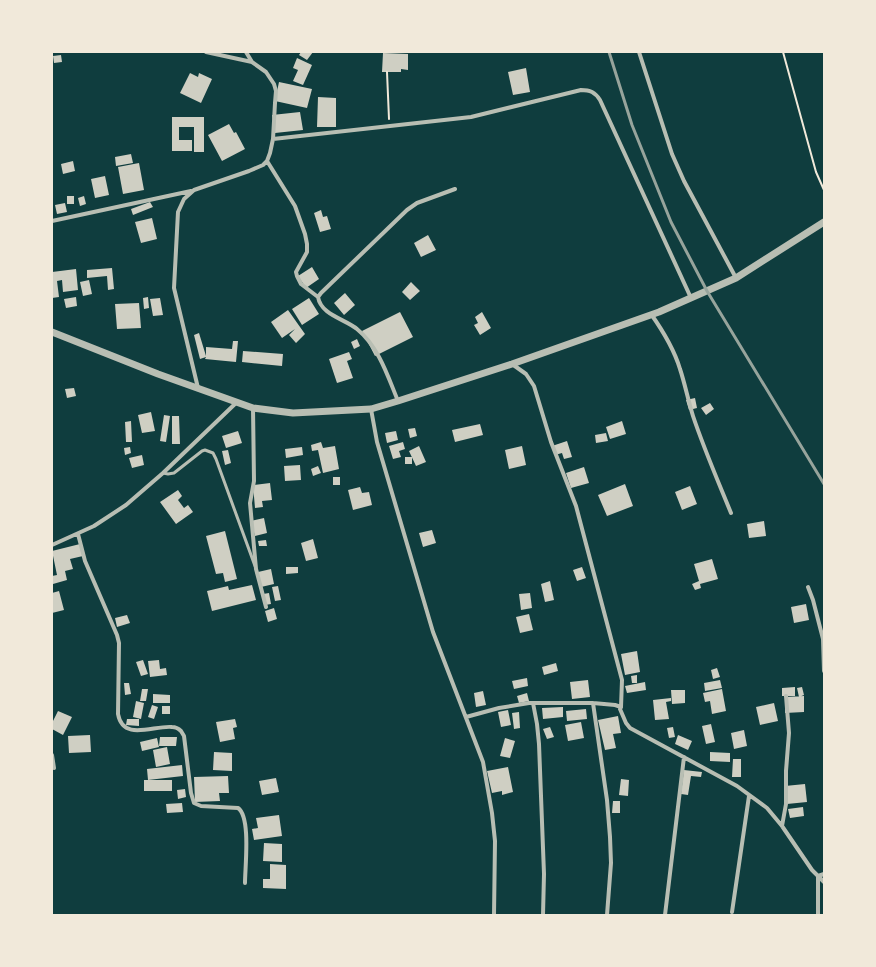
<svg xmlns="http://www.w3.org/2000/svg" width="876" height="967" font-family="Barlow,sans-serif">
<rect width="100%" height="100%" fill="#0f3d3e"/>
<path fill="#cfcfc3" d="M301 52H313L307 60 299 55Z
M383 53 408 54V70L401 69V72H382Z
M61 55 62 62 54 63 53 56Z
M297 58 312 65 303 85 293 81 298 70 293 68Z
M526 68 530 92 513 95 508 72Z
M190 73 198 77 199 73 212 79 201 103 180 93Z
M279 82 312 89 307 108 275 101Z
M318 97 336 98V127H317Z
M300 112 303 130 275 133 272 115Z
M172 117H204V152H194V127H179V140H192V151H172Z
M229 124 234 133 236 132 245 149 222 161 208 135Z
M131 154 133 163 116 166 115 157Z
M73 161 75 171 63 174 61 164Z
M139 163 144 190 123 194 118 167Z
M105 176 109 195 95 198 91 179Z
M67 196H74V204H67Z
M84 196 86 204 80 206 78 198Z
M150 202 153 207 133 215 131 209Z
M65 203 67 212 57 214 55 205Z
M321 210 323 217 327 216 331 229 320 232 314 213Z
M152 218 157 239 141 243 135 222Z
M428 235 436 250 421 257 414 243Z
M312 267 319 279 306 288 298 276Z
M112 268 114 289 108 290 107 276 87 278V270Z
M76 269 78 290 63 292 62 280 57 281 59 297 52 298V272Z
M89 280 92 294 83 296 80 282Z
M411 282 420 291 410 300 402 292Z
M345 293 355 305 344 315 334 303Z
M76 297 77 306 66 308 64 299Z
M148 297 149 308 144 309 143 298Z
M160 298 163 315 153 316 150 299Z
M309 298 319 314 302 325 292 309Z
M139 303 141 328 117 329 115 304Z
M288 310 305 334 296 343 289 335 295 329 282 338 271 322Z
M400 312 413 337 375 356 362 331Z
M482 312 491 328 480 335 474 325 478 323 475 317Z
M199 333 206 356V347L232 349 233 341H238L236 362 205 359 206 357 200 359 194 335Z
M357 339 360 346 354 349 351 342Z
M243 351 283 354 282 366 242 362Z
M349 352 352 359 347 361 353 378 337 383 329 359Z
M74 388 76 396 67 398 65 389Z
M695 398 697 408 689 410 686 400Z
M710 403 714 409 706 415 701 408Z
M151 412 155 431 142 433 138 415Z
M164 415 170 416 166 442 160 441Z
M172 416H179L180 444H172Z
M131 421 132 442H126L125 422Z
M622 421 626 434 610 439 606 427Z
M480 424 483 435 455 442 452 430Z
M415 428 417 436 410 438 408 429Z
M238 431 242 443 226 448 222 436Z
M396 431 398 440 387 443 385 433Z
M606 433 608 441 596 443 595 435Z
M567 441 572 457 564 459 562 453 555 455 552 446Z
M321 442 323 448 335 446 339 469 323 473 318 450 312 451 311 445Z
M403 442 405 449 399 451 401 457 393 459 389 446Z
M419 446 426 462 416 466 409 451Z
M522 446 526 465 509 469 505 450Z
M130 447 131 453 125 455 124 448Z
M302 447 303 455 286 458 285 449Z
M228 450 231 463 225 465 222 451Z
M142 455 144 465 132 468 129 458Z
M405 457H412V464H405Z
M300 465 301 480 285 481 284 466Z
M318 466 321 473 313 476 311 469Z
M584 467 589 483 571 488 566 473Z
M333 477H340V485H333Z
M270 483 272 500 262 501 263 507 255 508 253 485Z
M625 484 633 506 607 516 598 495Z
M690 486 697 504 682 510 675 492Z
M360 487 362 493 369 492 372 505 353 510 348 490Z
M178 490 182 496 178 500 184 508 188 505 193 512 176 524 160 502Z
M264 518 267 533 255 536 251 521Z
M764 521 766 536 749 538 747 524Z
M432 530 436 543 423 547 419 533Z
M225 531 237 579 225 582 223 573 216 574 206 536Z
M313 539 318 558 306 561 301 543Z
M266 540 267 546H259L258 541Z
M80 544 83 556 70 559 73 569 65 571 67 580 53 584 52 576 57 575 52 551Z
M712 559 718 579 700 584 701 588 695 590 692 584 699 581 694 564Z
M286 567H298V573L286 574Z
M582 567 586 578 577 581 573 570Z
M271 569 274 584 261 587 258 572Z
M550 581 554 600 545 602 541 584Z
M252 585 256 600 212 611 207 591 228 586 229 590Z
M278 586 281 600 275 601 272 587Z
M59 591 64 610 52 613V593Z
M269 593 271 604 265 605 263 594Z
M530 593 532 608 521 610 519 594Z
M806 604 809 620 794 623 791 607Z
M274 608 277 619 268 622 265 611Z
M529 614 533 630 520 633 516 617Z
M127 615 130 623 117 627 115 618Z
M637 651 640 672 625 675 621 654Z
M143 660 148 674 141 676 136 662Z
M159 660 160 669 166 668 167 675 150 677 148 661Z
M556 663 558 671 544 675 542 667Z
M717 668 720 677 713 679 711 670Z
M637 675V683H632L631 676Z
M527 678 528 686 514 689 512 681Z
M588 680 590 697 572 699 570 682Z
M720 680 722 688 705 691 704 683Z
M645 682 646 690 627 693 625 686Z
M124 683H129L131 694 125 695Z
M795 687V696H782V688Z
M802 687 804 695 799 697 797 688Z
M142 689H148L146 701H140Z
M722 689 726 711 712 714 710 701 705 702 703 693Z
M671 690H685V703L672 704Z
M483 691 486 705 476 707 474 693Z
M527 693 529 701 519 703 517 696Z
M153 694 170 695V703H153Z
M804 696V712L785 713V697Z
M671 698V701L666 702 669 719 655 720 653 700Z
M136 701 144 703 141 719 133 717Z
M774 703 778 721 760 725 756 707Z
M152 705 158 707 154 719 148 717Z
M162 706H170V714H162Z
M563 707V717L543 719 542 708Z
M586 709 587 719 567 721 566 711Z
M508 710 511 725 501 727 498 712Z
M58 711 72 717 63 735 52 729V723Z
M519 712 520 728 514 729 512 713Z
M618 716 621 733 613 734 616 748 605 750 598 720Z
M127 719H139V726L126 725Z
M235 719 237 727 233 728 235 739 220 742 216 722Z
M581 722 584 738 568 741 565 725Z
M711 724 715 742 706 744 702 726Z
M550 727 554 737 547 739 543 729Z
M673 727 675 737 669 738 667 728Z
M744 730 747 746 734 749 731 733Z
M90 735 91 752 69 753 68 736Z
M678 735 692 741 688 750 675 744Z
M160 737H177L176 746H159Z
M157 738 159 747 142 751 140 742Z
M505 738 515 741 510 758 500 756Z
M167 747 170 764 156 767 153 750Z
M214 752 232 753V771L213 770Z
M710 752 730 753V762L710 761Z
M733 759H741V777H732Z
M182 765 183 776 148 780 147 769Z
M508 767 513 792 502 795V791L492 793 487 771Z
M684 770 702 772 701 777 691 776 688 795 681 794Z
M228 776 229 793H219L220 801 195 802 194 777Z
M276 778 279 792 262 795 259 781Z
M621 779 629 780 628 796 619 795Z
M144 780H172V791H144Z
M805 784 807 802 787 804 785 786Z
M185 789 186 797 178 799 177 790Z
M613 801H620V813H612Z
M182 803 183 812 167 813 166 804Z
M803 807 804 816 790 818 788 809Z
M279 815 282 836 254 840 252 829 258 828 256 818Z
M264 843 282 844V862L263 861Z
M270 864 286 865V889L263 888V879H270Z"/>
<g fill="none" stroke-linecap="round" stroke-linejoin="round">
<path stroke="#f1e9da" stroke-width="2" d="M783 52 816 172 824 190
M387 72 389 119"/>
<path stroke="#b8beb3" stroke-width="3" d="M163 473 168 474 174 473 202 451 205 450 213 453 216 459 255 566"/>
<path stroke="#b8beb3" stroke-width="4" d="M206 52 252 62
M639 52 672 154 684 181 736 278
M273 139 471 117 581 90C590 90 595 92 600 100L691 298
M267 161 295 206 305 234 307 244V252L296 272 297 276 301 284 318 297
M52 221 191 191
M651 314C663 331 674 349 680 369 685 384 688 400 693 416 704 449 718 481 731 513
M512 364 526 374 534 386 551 442 576 506 622 680 621 707
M198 388 174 288 178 212 184 199 194 190 249 171 263 165 267 161 270 153 273 139 275 103 276 91 274 84 266 72 252 62 246 52
M398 401C388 377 379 347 357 329 345 319 321 315 318 297L321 293 407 210 417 203 455 189
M253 408 254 481 250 503 256 569 266 607
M371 409 377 442 433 632 483 762 492 813 495 841 494 915
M78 534 85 561 117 635 119 643 118 714C123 742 154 725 172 727 175 727 179 729 181 731L184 736 191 793 194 803 201 806 238 808C251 817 245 867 245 883
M52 545 94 526 126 505 163 473 237 402
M808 587 813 600 823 639 824 671
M533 703 537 724 539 744 544 874 543 915
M593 703 607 800 610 837 611 863 607 915
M466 717 499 708 529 703H593L615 705 621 707 620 709 626 723 630 728 737 786 767 808 782 826 812 870 824 882
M52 755 54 768
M782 826 786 804V771L789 733 786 696
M732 912 749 796
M665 915 684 757
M818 915V876L824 874"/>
<path stroke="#b8beb3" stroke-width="7" d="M52 332 158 374 253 408 293 413 371 409 398 401 512 364 659 312 736 278 824 222"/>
<path stroke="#97a49c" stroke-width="3" d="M609 52 632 125 671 222 707 291 824 484"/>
</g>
<rect width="876" height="967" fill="none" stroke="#f1e9da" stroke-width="106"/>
</svg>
